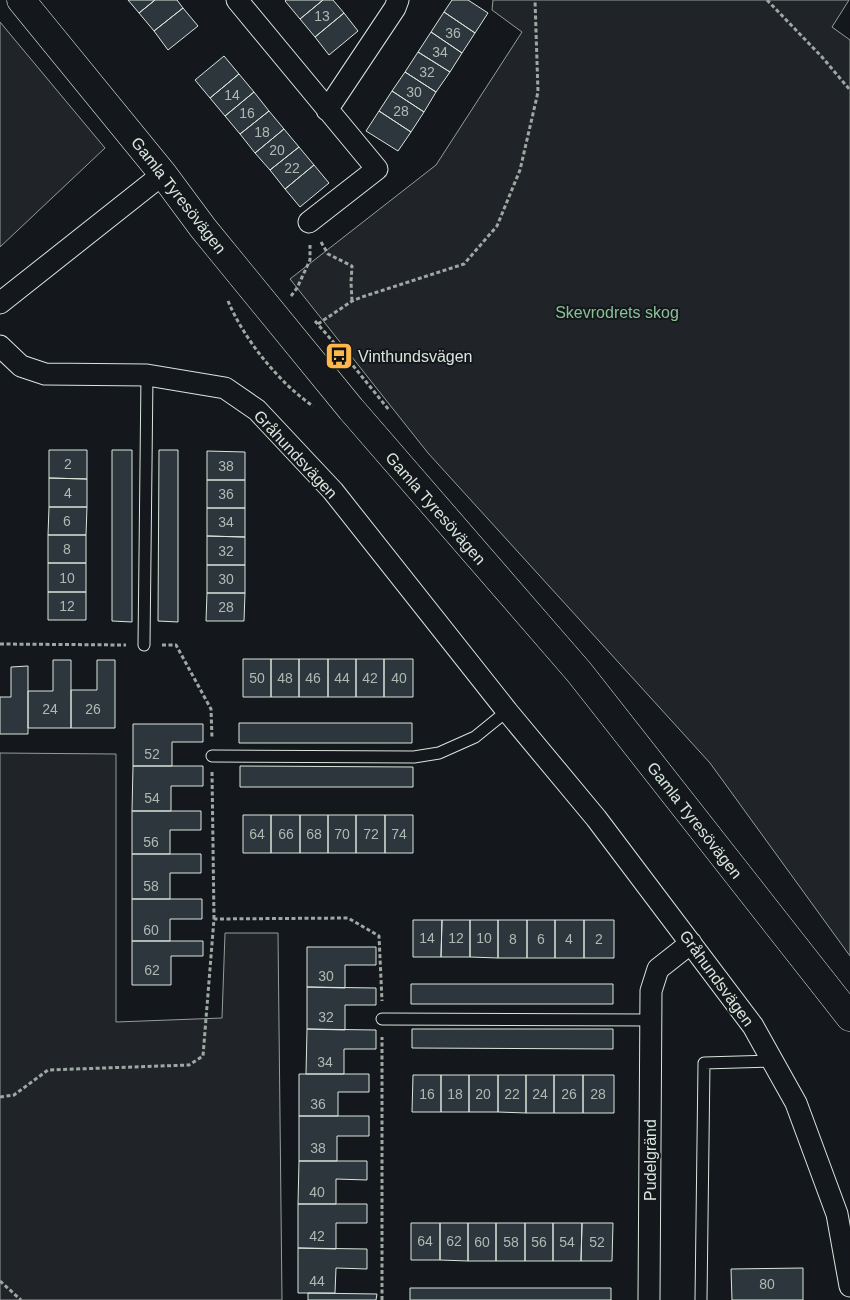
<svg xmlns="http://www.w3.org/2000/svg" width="850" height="1300" font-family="Helvetica,sans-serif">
<rect width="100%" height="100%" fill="#14181c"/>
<path fill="#202428" stroke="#939e99" d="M493 0H849L832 27 850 40V956L710 763 428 453 290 279 436 165 522 32 492 10Z
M0 22 105 148 0 247Z
M0 753 116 754V1022L222 1018 225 933H278L282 1300H0Z"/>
<path fill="#2c363c" stroke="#d8e6dc" d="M128 0H155L139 13Z
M155 0H177L183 8 154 31 139 13Z
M286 0H323L300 19 285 1Z
M323 0H333L344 13 315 37 300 19Z
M452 0H468L488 13 475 33 444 12Z
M183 8 198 26 168 50 154 31Z
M444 12 475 33 462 53 431 32Z
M344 13 358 31 329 55 315 37Z
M431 32 462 53 450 72 418 52Z
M418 52 450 72 436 92 405 72Z
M224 56 239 74 210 98 195 80Z
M405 72 436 92 424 112 392 91Z
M239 74 254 92 225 116 210 98Z
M392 91 424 112 411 132 379 111Z
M254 92 269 111 240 134 225 116Z
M269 111 284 129 255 153 240 134Z
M379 111 411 132 398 151 366 131Z
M284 129 299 147 270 170 255 153Z
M299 147 314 165 285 189 270 170Z
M314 165 329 183 300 207 285 189Z
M49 450H87V479L49 478Z
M112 450H132V622L112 621Z
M159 450H178V622L158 621Z
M207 451 245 452V480H207Z
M49 478 87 479V507H49Z
M207 480H245V508H207Z
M49 507H87L86 535H48Z
M207 508H245V537L207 536Z
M48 535H86V563H48Z
M207 536 245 537V565H207Z
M48 563H86V592H48Z
M207 565H245V593H207Z
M48 592H86V620H48Z
M207 593H245L244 621H206Z
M243 659H271V697H243Z
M271 659H299V697H271Z
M299 659H328V697H299Z
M328 659H356V697H328Z
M356 659H384V697H356Z
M384 659H413V697H384Z
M53 660H71V728H28V691H53Z
M97 660H115V728H71V690H97Z
M28 666V734H0V697H11V667Z
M239 723H412V743H239Z
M133 724H203V742H172V766H133Z
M133 766H203V786H171V811H132Z
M240 766 413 767V787H240Z
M132 811H201V830H170V854H132Z
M243 815H271V853H243Z
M271 815H300V853H271Z
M300 815H328V853H300Z
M328 815H356V853H328Z
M356 815H385V853H356Z
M385 815H413V853H385Z
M132 854H201V873H170V899H132Z
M132 899H202V919H170V941H132Z
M413 920H442L441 957H413Z
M442 920H470V957H441Z
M470 920H498V958L470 957Z
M498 920H527V958H498Z
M527 920H555V958H527Z
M555 920H584V958H555Z
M584 920H614V958H584Z
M132 941H203V956H171V985H132Z
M307 947H376V965H345V988L307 987Z
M411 984H613V1004H411Z
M307 987 376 988V1005H345V1030L307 1029Z
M307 1029 376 1030V1049H344V1074H306Z
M412 1029H613V1049L412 1048Z
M299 1074H369V1092H338V1116H299Z
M413 1075H441V1112H412Z
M441 1075H469V1112H441Z
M469 1075H498V1112H469Z
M498 1075H526V1113L498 1112Z
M526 1075H554V1113H526Z
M554 1075H583V1113H554Z
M583 1075H614V1113H583Z
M299 1116H369V1136H337V1161H299Z
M299 1161H367V1180L336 1179V1204H298Z
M298 1204H367V1223H336V1249L298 1248Z
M411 1223H440V1260H411Z
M440 1223H468V1261L440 1260Z
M468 1223H496V1261H468Z
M496 1223H525V1261H496Z
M525 1223H553V1261H525Z
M553 1223H582L581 1261H553Z
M582 1223H613L612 1261H581Z
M298 1248 367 1249V1269L336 1268 335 1293H298Z
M803 1268V1300H732L731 1269Z
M410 1288H611V1300H410Z
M308 1293 377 1294 376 1300H308Z"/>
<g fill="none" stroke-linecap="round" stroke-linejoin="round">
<g stroke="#d8e6dc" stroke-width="13">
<path id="lane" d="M144 645 147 375
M212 756 414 757 439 753 475 737 507 711
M382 1019 651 1020
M701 1300 704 1063 772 1061"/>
</g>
<g stroke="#d8e6dc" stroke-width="23">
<path id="street" d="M237 0 377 169 309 222
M327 110 395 8 398 0
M0 303 163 174
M0 346 21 366 45 374 147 375 225 388 257 410 333 491 507 711 596 818 753 1026 796 1103 837 1214 850 1286
M649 1300 651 991 658 969 691 943"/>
</g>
<g stroke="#d8e6dc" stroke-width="29">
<path id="secondary" d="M21 0 163 174 203 228 351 409 579 672 850 1017"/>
</g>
<path stroke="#9da8a2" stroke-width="3" stroke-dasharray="4 2.5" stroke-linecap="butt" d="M767 0 822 57 850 90
M321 242 328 254 352 266 351 282 352 301
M291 296 297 288 310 260V245
M228 301C244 339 278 382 313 406
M315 321 342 352 389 410
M318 324 352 301 362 297 464 264 497 226 520 170 538 92 535 0
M0 644 126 645
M162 645H176L211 709 212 738
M212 772 214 919
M0 1097 14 1095 48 1070 189 1065 203 1056 214 919 348 918 379 936 382 1001
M0 1281 21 1300
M382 1300V1037"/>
<use href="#lane" stroke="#14181c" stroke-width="11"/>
<use href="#street" stroke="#14181c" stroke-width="21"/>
<use href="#secondary" stroke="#14181c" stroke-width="28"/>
</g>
<defs>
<g id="bus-square" transform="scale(1.4375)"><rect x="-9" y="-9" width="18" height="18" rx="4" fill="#ffb74d" stroke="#14181c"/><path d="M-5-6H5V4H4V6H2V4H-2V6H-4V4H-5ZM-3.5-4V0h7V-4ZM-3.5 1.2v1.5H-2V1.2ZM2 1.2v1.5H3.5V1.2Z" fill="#111"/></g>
</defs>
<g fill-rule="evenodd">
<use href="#bus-square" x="339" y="356"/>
</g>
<g text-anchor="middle" stroke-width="4" stroke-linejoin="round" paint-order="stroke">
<g font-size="14" fill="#adbab4">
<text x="322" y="21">13</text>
<text x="453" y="38">36</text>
<text x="440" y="57">34</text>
<text x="427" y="77">32</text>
<text x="414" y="97">30</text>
<text x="232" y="100">14</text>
<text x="401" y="116">28</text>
<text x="247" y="118">16</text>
<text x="262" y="137">18</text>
<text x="277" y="155">20</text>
<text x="292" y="173">22</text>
<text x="68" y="469">2</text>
<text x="226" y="471">38</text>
<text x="68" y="498">4</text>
<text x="226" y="499">36</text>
<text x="67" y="526">6</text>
<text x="226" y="527">34</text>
<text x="67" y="554">8</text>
<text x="226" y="556">32</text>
<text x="67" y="583">10</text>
<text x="226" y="584">30</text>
<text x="67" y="611">12</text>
<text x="226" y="612">28</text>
<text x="257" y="683">50</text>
<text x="285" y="683">48</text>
<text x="313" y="683">46</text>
<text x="342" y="683">44</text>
<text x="370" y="683">42</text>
<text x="399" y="683">40</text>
<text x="50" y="714">24</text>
<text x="93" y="714">26</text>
<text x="152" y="759">52</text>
<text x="152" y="803">54</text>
<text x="257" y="839">64</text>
<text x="286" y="839">66</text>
<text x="314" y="839">68</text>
<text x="342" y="839">70</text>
<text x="371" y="839">72</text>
<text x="399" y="839">74</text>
<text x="151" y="847">56</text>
<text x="151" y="891">58</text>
<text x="151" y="935">60</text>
<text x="427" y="943">14</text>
<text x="456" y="943">12</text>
<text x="484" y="943">10</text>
<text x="513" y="944">8</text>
<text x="541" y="944">6</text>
<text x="569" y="944">4</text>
<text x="599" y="944">2</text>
<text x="152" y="975">62</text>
<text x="326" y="981">30</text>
<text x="326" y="1022">32</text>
<text x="325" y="1067">34</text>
<text x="427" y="1099">16</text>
<text x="455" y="1099">18</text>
<text x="483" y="1099">20</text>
<text x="512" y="1099">22</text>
<text x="540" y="1099">24</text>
<text x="569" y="1099">26</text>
<text x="598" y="1099">28</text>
<text x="318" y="1109">36</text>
<text x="318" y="1153">38</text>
<text x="317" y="1197">40</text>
<text x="317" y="1241">42</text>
<text x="425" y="1246">64</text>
<text x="454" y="1246">62</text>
<text x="482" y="1247">60</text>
<text x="511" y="1247">58</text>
<text x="539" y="1247">56</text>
<text x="567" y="1247">54</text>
<text x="597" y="1247">52</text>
<text x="317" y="1286">44</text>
<text x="767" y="1289">80</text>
</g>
<g font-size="16" fill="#d8e6dc" stroke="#14181c">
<text transform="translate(179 195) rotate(52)" y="6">Gamla Tyresövägen</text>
<text transform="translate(296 454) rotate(47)" y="6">Gråhundsvägen</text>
<text transform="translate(436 508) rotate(49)" y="6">Gamla Tyresövägen</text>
<text transform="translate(695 820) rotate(52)" y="6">Gamla Tyresövägen</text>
<text transform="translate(717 978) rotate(54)" y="6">Gråhundsvägen</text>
<text transform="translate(650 1160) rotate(-90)" y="6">Pudelgränd</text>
</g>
<g font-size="16" fill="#8ac095" stroke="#14181c">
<text x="617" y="318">Skevrodrets skog</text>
</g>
<g font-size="16" fill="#d8e6dc" stroke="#14181c" text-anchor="start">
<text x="358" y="362">Vinthundsvägen</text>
</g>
</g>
</svg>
